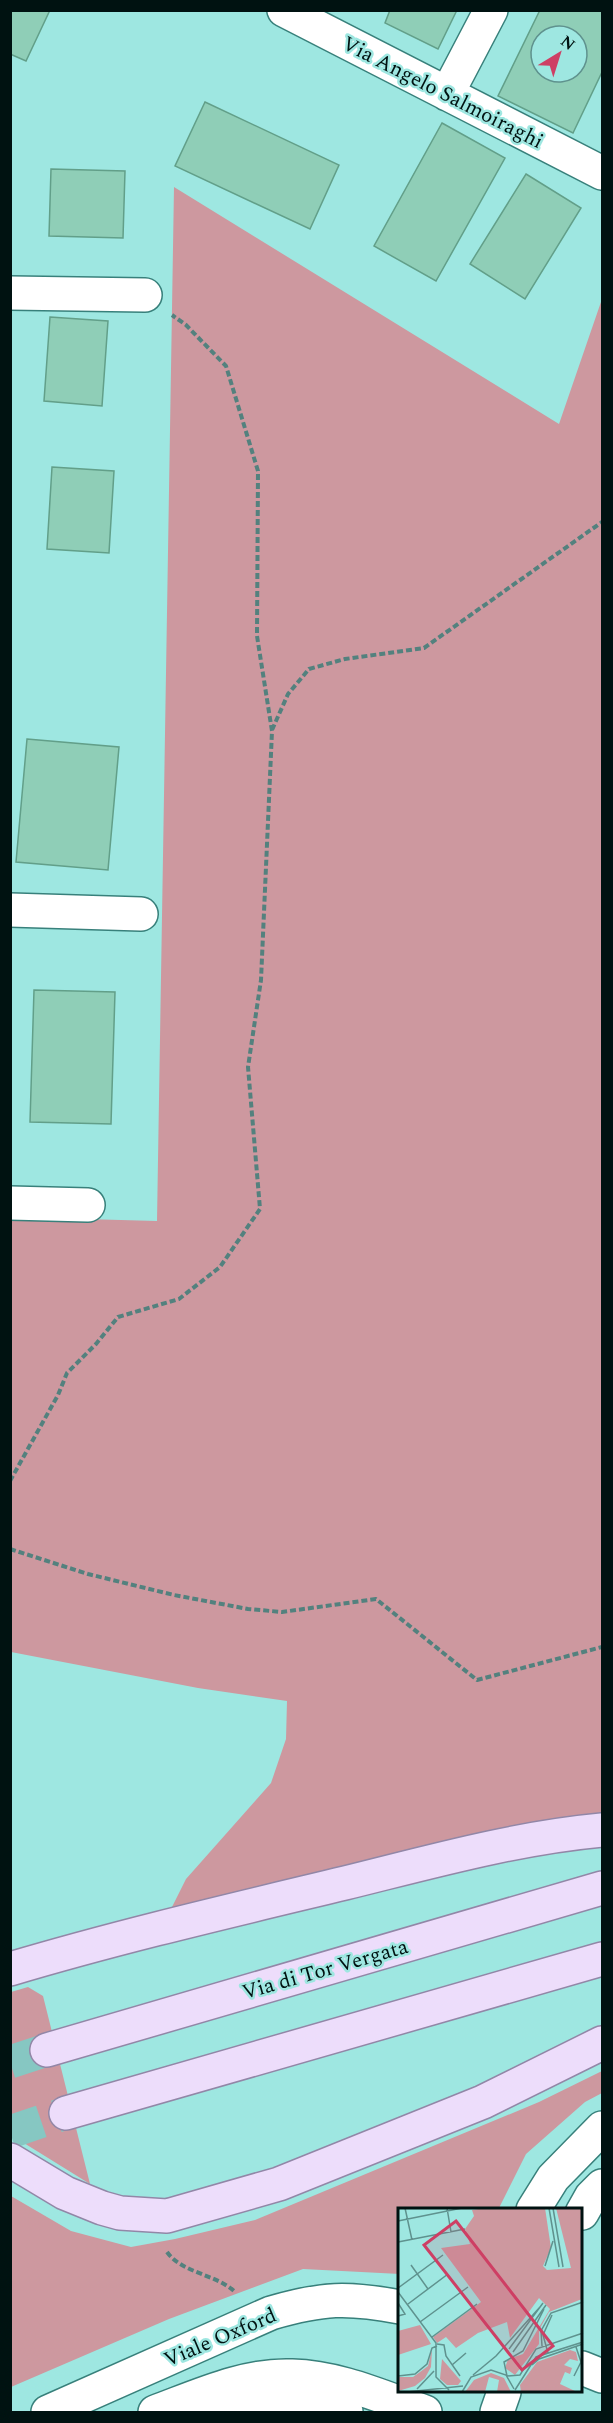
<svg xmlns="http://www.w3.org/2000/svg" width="613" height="2423" font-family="Spectral,serif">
<rect width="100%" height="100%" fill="#9ee7e1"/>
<path fill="#cd989f" d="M174 187 559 424 602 299V1819L162 1927 186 1879 271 1783 286 1739 287 1701 198 1688 11 1652V1217L157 1221Z
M28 1987 43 1996 90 2184 11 2135V1992Z
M602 2071V2093L585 2102 526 2154 498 2210H400V2274L303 2269 169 2319 11 2387V2196L71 2231 131 2247 175 2239 255 2220 539 2102Z"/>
<path fill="#8fceb7" stroke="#629f89" stroke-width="1.5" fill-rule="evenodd" d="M10 10H50L26 61 10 54Z
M390 10H457L438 49 385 23Z
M540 10H602V72L573 133 498 96ZM541 36H577V72H541Z
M205 102 339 165 310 229 175 166Z
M442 123 505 158 436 281 374 246Z
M51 169 125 171 123 238 49 236Z
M526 174 581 208 525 299 470 264Z
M50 317 108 321 102 406 44 401Z
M52 467 114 471 109 553 47 549Z
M27 739 119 747 108 870 16 862Z
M34 990 115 992 111 1124 30 1122Z"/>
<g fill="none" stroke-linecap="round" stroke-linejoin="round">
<path stroke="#86c7c2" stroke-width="33" stroke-dasharray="33 16" stroke-linecap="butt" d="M10 2062 47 2050
M10 2132 66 2113"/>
<g stroke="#38807b" stroke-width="36">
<path id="minor" d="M284 10 602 173
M447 94 491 10
M10 293 145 295
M10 910 141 914
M10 1203 88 1205
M533 2210 553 2178 602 2128
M582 2213 591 2197 602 2186
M582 2368 602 2376
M217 2410C260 2399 304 2398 346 2412
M48 2412 271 2313C323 2298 347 2297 400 2307
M155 2412C198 2396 245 2374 292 2376 338 2377 382 2397 425 2412
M497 2412 504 2392"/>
</g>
<g stroke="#9287a7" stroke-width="36">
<path id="major" d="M10 1969C121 1936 233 1910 345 1883 430 1862 515 1838 602 1830
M47 2050 602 1888
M66 2113 602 1959
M10 2160 65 2193 102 2208 120 2213 167 2216 279 2184 483 2102 602 2043"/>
</g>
<path stroke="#53817e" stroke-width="4" stroke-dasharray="6 3" stroke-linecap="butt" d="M272 730 288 694 309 669 345 659 424 648 602 522
M10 1481 58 1395 67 1373 96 1344 118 1317 179 1299 220 1267 260 1209 248 1067 261 980 272 731 257 636 258 471 226 366 186 325 172 315
M10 1549 88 1574 174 1595 248 1609 282 1612 376 1599 477 1680 602 1647
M167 2252C182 2273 215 2274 234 2291"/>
<use href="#minor" stroke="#fff" stroke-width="33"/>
<use href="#major" stroke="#edddfb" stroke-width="33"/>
</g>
<g text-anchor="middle" stroke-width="5" stroke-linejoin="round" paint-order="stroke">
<g font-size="21" fill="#001211" stroke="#9ee7e1">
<text transform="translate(443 92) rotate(27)" y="7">Via Angelo Salmoiraghi</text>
<text transform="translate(325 1969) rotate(-16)" y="7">Via di Tor Vergata</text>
<text transform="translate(220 2337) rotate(-23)" y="7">Viale Oxford</text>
</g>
</g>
<g transform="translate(398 2208)">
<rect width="184" height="184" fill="#9ee7e1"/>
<path d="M87 0H147L153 40 145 58 149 62 173 60 158 0H184V91L151 104 141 122V136L117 167 107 160 110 151 125 146 152 101 141 90 112 130 109 114 80 125 58 140 48 129 39 135 35 129 83 94 43 40 72 36 67 21 76 8 74 2ZM22 117 33 136 0 147V123ZM34 141 33 159 27 170 17 178 0 183V169H15L22 164 30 158ZM172 142 178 144 180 153 172 151 166 157 174 160 172 166 167 164 162 176 179 184H123L122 177 139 154ZM44 151 63 173 60 177H49L42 171ZM93 165 106 170 113 184H99L101 172 91 169 87 184H67L76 172Z" fill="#cd989f"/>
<path fill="none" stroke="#5f928e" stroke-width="1.5" d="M7 0 14 32M49 0 53 24M151 0 161 59M155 0 165 59M0 13 64 0M0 34 67 21M13 57 30 81M147 58 155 33M0 80 45 47M0 84 38 135V169L51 182M0 95 7 106 0 108M10 96 50 66M22 114 70 79M34 129 79 96M39 136 46 137 48 148 62 168M144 138 143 123 153 105 185 94M111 141 145 95M115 144 148 97M150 145 145 127 154 107M54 157 68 145M134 157 141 151 185 136M75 167 98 148 142 99M0 168 17 166 29 156 34 140 39 138M109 168 122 167 138 141 185 125M109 168 106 154 125 143 146 101M176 168 183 154 178 139M19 181 36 163M117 182 138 149 185 134M9 184 65 178M26 184H49M64 184 73 169 93 162 108 167 116 181"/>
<path fill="#ce3f64" fill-opacity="0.15" stroke="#ce3f64" stroke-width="3" d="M58 13 155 138 124 162 26 37Z"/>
<rect width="184" height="184" fill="none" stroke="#001211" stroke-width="3"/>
</g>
<rect width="613" height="2423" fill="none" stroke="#001211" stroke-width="24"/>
<g transform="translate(559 54) rotate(38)"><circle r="28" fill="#9ee7e1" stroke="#5f928e" stroke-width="1.5"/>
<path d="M0-4.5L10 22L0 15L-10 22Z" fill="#ce3f64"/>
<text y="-9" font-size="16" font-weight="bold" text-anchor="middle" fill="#001211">N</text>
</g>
</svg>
